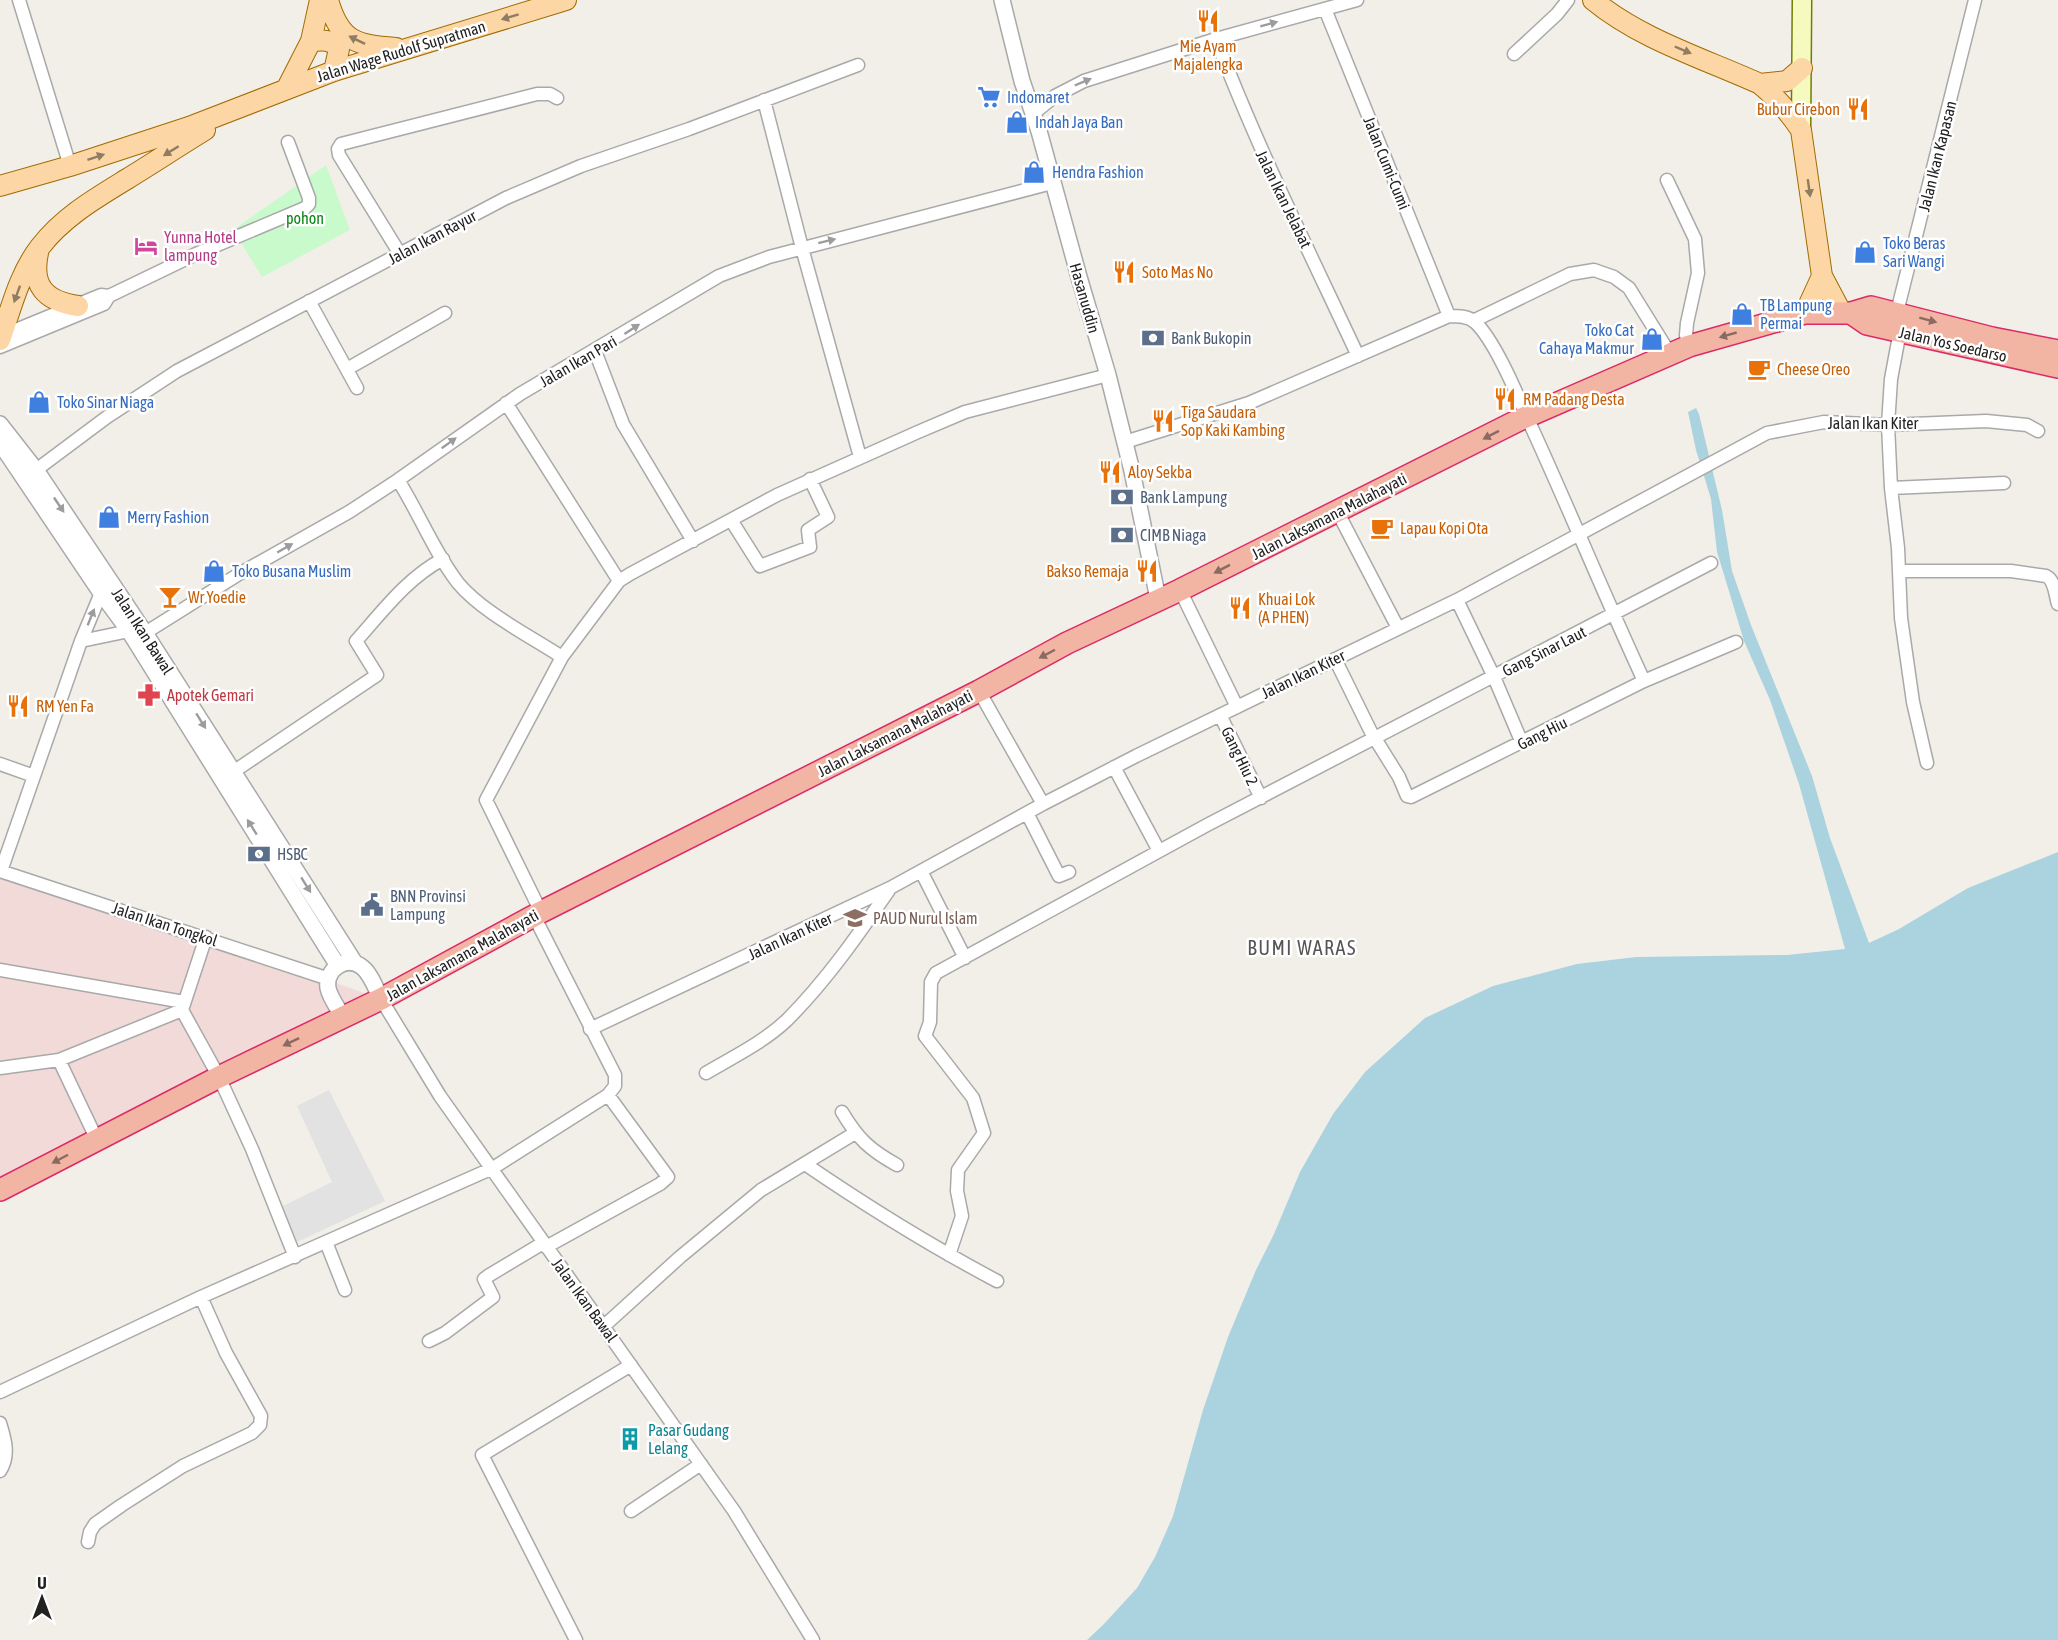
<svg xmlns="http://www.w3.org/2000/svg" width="2058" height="1640" font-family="'Asap Condensed',sans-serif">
<rect width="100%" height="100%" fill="#f2efe9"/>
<path fill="#f2dad9" d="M0 871 206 937 381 999 0 1190Z"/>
<path fill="#c8facc" d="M326 165 350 230 262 277 233 230Z"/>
<path fill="#e2e2e2" d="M329 1090 385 1201 297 1242 281 1207 332 1182 297 1106Z"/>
<path fill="#aad3df" d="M1696 408 1699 414 1722 510 1732 571 1751 625 1812 776 1830 838 1869 943 1899 929 1968 888 2058 852V1640H1087L1103 1625 1137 1588 1155 1557 1173 1516 1203 1410 1228 1337 1256 1270 1274 1234 1300 1172 1333 1114 1365 1072 1425 1018 1493 986 1577 964 1636 957 1787 955 1845 949 1799 784 1770 700 1744 641 1725 578 1717 552 1711 499 1696 450 1688 412Z"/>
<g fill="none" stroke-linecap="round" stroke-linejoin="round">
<g stroke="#a9a9a9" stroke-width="15">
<path id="minor" d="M19 0 70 166
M1325 9 1449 316
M1216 39C1257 147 1309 251 1358 356
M1514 54 1557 14 1568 0
M764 100 802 248 860 457
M1034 113 1055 96 1084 81 1216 39 1357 0
M1667 180 1695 239 1698 273 1687 323 1686 335 1689 346
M400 254 339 155 338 149 341 144 537 94H550L557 98
M309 301 357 388
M1897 312 1975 0
M1473 321 1570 274 1594 270 1614 277 1629 288 1670 354
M1900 331 1891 379 1888 425 1891 488 1898 548 1901 618 1913 702 1927 763
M1 336 101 295 109 296 196 254 305 208 309 204V198L288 142
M0 347 104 304 109 296
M595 351 623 424 693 541
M347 369 445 313
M506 403 619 581
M1125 442 1249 403 1449 316C1458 316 1468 316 1475 322 1496 342 1519 399 1531 426 1570 511 1605 597 1644 681
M36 470 107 417 177 371 506 198 581 166 689 129 858 65
M398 480C419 513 434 552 458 583 482 612 530 636 562 657
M1891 488 2004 483
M1337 511 1398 628
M731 520 760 566 810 547 808 530 828 517 810 479
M1899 571H2011L2046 576C2055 580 2055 595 2058 604
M1180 590 1237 707
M1457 600 1494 677 1522 743
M145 633 239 574 349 512 398 480 520 394 719 276 769 257 1052 183
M81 641 129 631
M1335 659 1371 732 1399 777 1407 796 1411 797 1644 681 1736 642
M979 691 1043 804
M1220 715 1261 798
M0 764 34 776
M1114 767 1159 851
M233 772 377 675 356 641C382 612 407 578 443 559
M1027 813 1059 876 1069 872
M0 871 329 979
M1 871 81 641 101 593
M921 871 965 958
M541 912 486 800 562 657 619 581 630 574 777 495 918 432 965 412 1108 375
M0 970 184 1002
M381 999 440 1096 734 1511 813 1640
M183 1007 206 937
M182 1010 219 1077 252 1149 295 1257
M590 1029 890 888 1043 804 1136 756 1457 600 1767 433 1824 422 1888 425 1986 421 2027 425 2038 431
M59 1060 97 1140
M0 1068 59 1060 182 1010
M706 1073C733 1057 764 1042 787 1020 826 981 858 935 889 890
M842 1112C858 1139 870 1150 897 1165
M805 1164C868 1207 929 1245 997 1281
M326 1242 345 1290
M546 1247 660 1184 668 1177 608 1095
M949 1255 962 1216 957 1191 958 1170 984 1133 973 1098 925 1036 930 1022 931 982 936 973 1207 825 1711 563
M604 1326 680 1257 761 1190 855 1133
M429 1341 445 1333 493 1297 484 1279 488 1276 543 1243
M0 1392 201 1297 493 1168 608 1095 615 1086V1075L534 916
M0 1423C5 1439 10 1456 0 1471
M631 1511 701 1464
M88 1542 90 1532 95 1524 122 1505 183 1466 252 1433 260 1425 261 1416 226 1353 201 1297
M576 1640 482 1455 631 1365"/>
</g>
<g stroke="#a9a9a9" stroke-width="18">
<path id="tertiary" d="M1002 0 1022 81 1039 131 1079 277 1108 375 1132 471 1158 599
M0 424 36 470 145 633 355 963
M0 443 101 593 129 631 338 966
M343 1017C338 1008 330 998 328 988 325 969 347 955 362 967 371 974 376 989 381 999"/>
</g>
<g stroke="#707d05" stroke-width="21">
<path id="secondary" d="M1801 130 1802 0"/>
</g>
<g stroke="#a06b00" stroke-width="22">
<path id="primary" d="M328 0C340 42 356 45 396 48
M1593 0C1640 39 1705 59 1760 84 1777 98 1789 112 1801 130L1822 276 1841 312
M311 41C323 40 332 39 339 49L334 71
M1760 84 1787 81 1802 68
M287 88 311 41 320 0
M0 186 70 166 189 127 334 71 566 0
M38 253C31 286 45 301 78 306
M1805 313 1822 276
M0 340C11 309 19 274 40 247 63 217 96 198 127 179 153 163 179 146 205 130"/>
</g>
<g stroke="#dc2a67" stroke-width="24">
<path id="trunk" d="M1851 313 1867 324 2058 367
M0 1190 219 1077 381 999 541 912 979 691 1067 643 1180 590 1519 420 1689 346 1805 313H1851L1871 307 1992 338 2058 351"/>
</g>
<use href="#minor" stroke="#fff" stroke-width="12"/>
<use href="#tertiary" stroke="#fff" stroke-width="15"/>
<use href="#secondary" stroke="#f7fabf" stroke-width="18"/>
<use href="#primary" stroke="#fcd6a4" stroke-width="20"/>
<use href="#trunk" stroke="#f2b4a3" stroke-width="21"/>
</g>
<defs><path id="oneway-solid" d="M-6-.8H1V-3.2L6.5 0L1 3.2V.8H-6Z" transform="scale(1.5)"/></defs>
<g fill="#8f7c63">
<use href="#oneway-solid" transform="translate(510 17) rotate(163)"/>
<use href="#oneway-solid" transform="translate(357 40) rotate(-154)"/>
<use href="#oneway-solid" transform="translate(1683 50) rotate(23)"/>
<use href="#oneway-solid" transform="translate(171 151) rotate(148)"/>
<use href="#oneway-solid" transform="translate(96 157) rotate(-18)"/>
<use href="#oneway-solid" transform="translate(1809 188) rotate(82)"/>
<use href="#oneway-solid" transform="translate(17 294) rotate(110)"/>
</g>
<g fill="#9c9c9c">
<use href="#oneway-solid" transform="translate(1269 24) rotate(-15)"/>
<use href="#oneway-solid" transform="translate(1083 82) rotate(-23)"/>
<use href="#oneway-solid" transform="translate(827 241) rotate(-14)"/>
<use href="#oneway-solid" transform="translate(632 329) rotate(-33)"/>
<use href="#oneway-solid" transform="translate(449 443) rotate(-36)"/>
<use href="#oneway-solid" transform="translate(59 505) rotate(56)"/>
<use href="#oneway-solid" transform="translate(285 548) rotate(-30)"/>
<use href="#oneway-solid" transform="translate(91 617) rotate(-68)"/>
<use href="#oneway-solid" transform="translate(201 721) rotate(58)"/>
<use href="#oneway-solid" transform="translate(252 827) rotate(-122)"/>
<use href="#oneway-solid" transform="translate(306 885) rotate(58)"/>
</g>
<g fill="#8a6b62">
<use href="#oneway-solid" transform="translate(1928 320) rotate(15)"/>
<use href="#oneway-solid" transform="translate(1728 335) rotate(164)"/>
<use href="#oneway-solid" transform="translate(1491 435) rotate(153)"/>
<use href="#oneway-solid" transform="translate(1222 569) rotate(153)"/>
<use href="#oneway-solid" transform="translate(1047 654) rotate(152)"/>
<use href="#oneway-solid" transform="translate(291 1042) rotate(154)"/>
<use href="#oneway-solid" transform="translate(60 1159) rotate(152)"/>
</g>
<defs>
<g id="restaurant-bare" transform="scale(1.8)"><path d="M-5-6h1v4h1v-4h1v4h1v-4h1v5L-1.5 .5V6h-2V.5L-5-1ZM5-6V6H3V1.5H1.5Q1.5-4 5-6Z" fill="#e8710a" stroke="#fff" stroke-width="2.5" paint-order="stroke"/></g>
<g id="supermarket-bare" transform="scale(1.8)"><path d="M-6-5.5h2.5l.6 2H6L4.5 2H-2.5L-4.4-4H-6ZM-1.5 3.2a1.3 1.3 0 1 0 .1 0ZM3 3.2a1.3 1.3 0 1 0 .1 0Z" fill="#3f7fe0" stroke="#fff" stroke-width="2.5" paint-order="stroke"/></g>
<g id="shop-bare" transform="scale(1.8)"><path d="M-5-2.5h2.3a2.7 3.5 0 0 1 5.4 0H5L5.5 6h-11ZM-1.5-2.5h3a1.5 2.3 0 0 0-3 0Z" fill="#3f7fe0" stroke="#fff" stroke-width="2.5" paint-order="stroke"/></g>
<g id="hotel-bare" transform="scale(1.8)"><path d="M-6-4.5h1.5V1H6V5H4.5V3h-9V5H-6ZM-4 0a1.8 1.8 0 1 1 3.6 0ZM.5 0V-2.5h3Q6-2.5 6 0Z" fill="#d1479c" stroke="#fff" stroke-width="2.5" paint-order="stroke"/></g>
<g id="bank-bare" transform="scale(1.8)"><path d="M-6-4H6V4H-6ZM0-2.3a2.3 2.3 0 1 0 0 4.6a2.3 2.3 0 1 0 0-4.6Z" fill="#5c6f8a" stroke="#fff" stroke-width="2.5" paint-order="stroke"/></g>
<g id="cafe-bare" transform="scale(1.8)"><path d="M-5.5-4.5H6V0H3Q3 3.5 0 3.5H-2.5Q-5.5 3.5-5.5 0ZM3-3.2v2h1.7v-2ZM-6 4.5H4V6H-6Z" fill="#e8710a" stroke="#fff" stroke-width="2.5" paint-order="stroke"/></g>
<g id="bar-bare" transform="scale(1.8)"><path d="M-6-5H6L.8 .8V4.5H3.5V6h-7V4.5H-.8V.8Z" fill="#e8710a" stroke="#fff" stroke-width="2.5" paint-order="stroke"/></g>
<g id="pharmacy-bare" transform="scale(1.8)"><path d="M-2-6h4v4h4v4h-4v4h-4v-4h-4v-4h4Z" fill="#e0444e" stroke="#fff" stroke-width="2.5" paint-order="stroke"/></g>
<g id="civic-bare" transform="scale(1.8)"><path d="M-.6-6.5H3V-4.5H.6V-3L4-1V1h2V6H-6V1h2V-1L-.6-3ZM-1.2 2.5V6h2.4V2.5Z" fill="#5c6f8a" stroke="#fff" stroke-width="2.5" paint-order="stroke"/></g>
<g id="school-bare" transform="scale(1.8)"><path d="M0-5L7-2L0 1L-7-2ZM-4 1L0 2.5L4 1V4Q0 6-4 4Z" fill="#8d6e63" stroke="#fff" stroke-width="2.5" paint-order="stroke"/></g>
<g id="building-bare" transform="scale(1.8)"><path d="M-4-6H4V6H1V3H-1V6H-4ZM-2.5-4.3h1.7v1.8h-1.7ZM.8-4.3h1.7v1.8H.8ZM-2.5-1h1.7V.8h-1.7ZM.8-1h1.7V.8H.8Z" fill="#0f9aa8" stroke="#fff" stroke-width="2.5" paint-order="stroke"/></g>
</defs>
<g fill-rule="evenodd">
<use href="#restaurant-bare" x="1208" y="21"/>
<use href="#supermarket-bare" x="989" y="97"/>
<use href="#restaurant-bare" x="1858" y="109"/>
<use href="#shop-bare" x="1017" y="122"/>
<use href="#shop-bare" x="1034" y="172"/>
<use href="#hotel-bare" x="146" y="246"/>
<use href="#shop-bare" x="1865" y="252"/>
<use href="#restaurant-bare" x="1124" y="272"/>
<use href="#shop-bare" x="1742" y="314"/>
<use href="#bank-bare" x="1153" y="338"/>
<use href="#shop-bare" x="1652" y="339"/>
<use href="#cafe-bare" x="1759" y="369"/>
<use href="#restaurant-bare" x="1505" y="399"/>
<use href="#shop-bare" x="39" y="402"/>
<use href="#restaurant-bare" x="1163" y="421"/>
<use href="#restaurant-bare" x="1110" y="472"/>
<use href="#bank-bare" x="1122" y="497"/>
<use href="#shop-bare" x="109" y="517"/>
<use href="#cafe-bare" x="1382" y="528"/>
<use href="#bank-bare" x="1122" y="535"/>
<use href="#shop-bare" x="214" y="571"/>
<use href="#restaurant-bare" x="1147" y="571"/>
<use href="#bar-bare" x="170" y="597"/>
<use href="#restaurant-bare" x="1240" y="608"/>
<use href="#pharmacy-bare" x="149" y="695"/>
<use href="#restaurant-bare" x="18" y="706"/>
<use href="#bank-bare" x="259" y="854"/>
<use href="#civic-bare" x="372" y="905"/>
<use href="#school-bare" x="855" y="918"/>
<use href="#building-bare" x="630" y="1439"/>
</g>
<g text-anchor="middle" stroke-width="5" stroke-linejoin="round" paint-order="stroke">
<g font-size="16" fill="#c56008" stroke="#fff" text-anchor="start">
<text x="1208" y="52" text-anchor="middle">Mie Ayam<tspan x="1208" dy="18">Majalengka</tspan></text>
<text x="1840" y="115" text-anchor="end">Bubur Cirebon</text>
<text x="1142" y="278">Soto Mas No</text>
<text x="1777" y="375">Cheese Oreo</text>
<text x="1523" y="405">RM Padang Desta</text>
<text x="1181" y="418">Tiga Saudara<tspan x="1181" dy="18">Sop Kaki Kambing</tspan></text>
<text x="1128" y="478">Aloy Sekba</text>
<text x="1400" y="534">Lapau Kopi Ota</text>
<text x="1129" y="577" text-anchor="end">Bakso Remaja</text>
<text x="188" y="603">Wr Yoedie</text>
<text x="1258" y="605">Khuai Lok<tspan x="1258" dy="18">(A PHEN)</tspan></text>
<text x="36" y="712">RM Yen Fa</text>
</g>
<g font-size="16" fill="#222" stroke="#fff">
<text transform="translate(401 51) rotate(-17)" y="6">Jalan Wage Rudolf Supratman</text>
<text transform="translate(1937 156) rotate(-76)" y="6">Jalan Ikan Kapasan</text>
<text transform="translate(1387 163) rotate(68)" y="6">Jalan Cumi-Cumi</text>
<text transform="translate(1284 199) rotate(64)" y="6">Jalan Ikan Jelabat</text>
<text transform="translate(432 237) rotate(-28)" y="6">Jalan Ikan Rayur</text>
<text transform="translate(1085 298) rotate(74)" y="6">Hasanuddin</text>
<text transform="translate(1953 344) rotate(13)" y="6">Jalan Yos Soedarso</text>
<text transform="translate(578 361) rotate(-30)" y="6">Jalan Ikan Pari</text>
<text x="1873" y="429">Jalan Ikan Kiter</text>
<text transform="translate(1329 516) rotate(-27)" y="6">Jalan Laksamana Malahayati</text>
<text transform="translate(143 631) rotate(57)" y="6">Jalan Ikan Bawal</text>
<text transform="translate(1544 651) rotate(-27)" y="6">Gang Sinar Laut</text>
<text transform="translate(1303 674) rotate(-26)" y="6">Jalan Ikan Kiter</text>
<text transform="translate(895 733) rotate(-27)" y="6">Jalan Laksamana Malahayati</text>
<text transform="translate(1542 733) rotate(-27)" y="6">Gang Hiu</text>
<text transform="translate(1240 756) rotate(64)" y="6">Gang Hiu 2</text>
<text transform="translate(165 924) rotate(18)" y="6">Jalan Ikan Tongkol</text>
<text transform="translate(790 936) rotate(-25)" y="6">Jalan Ikan Kiter</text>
<text transform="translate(462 955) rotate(-29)" y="6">Jalan Laksamana Malahayati</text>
<text transform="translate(585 1300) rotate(54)" y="6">Jalan Ikan Bawal</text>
</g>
<g font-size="16" fill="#366cbe" stroke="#fff" text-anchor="start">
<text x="1007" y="103">Indomaret</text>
<text x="1035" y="128">Indah Jaya Ban</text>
<text x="1052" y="178">Hendra Fashion</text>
<text x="1883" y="249">Toko Beras<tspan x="1883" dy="18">Sari Wangi</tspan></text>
<text x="1760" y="311">TB Lampung<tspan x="1760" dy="18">Permai</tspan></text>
<text x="1634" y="336" text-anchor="end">Toko Cat<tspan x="1634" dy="18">Cahaya Makmur</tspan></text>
<text x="57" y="408">Toko Sinar Niaga</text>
<text x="127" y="523">Merry Fashion</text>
<text x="232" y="577">Toko Busana Muslim</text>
</g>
<g font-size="16" fill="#0c8416" stroke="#fff">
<text x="305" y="224">pohon</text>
</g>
<g font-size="16" fill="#b23c85" stroke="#fff" text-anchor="start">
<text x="164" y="243">Yunna Hotel<tspan x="164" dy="18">lampung</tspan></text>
</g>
<g font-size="16" fill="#4e5e75" stroke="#fff" text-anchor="start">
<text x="1171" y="344">Bank Bukopin</text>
<text x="1140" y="503">Bank Lampung</text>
<text x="1140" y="541">CIMB Niaga</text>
<text x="277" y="860">HSBC</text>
<text x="390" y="902">BNN Provinsi<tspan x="390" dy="18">Lampung</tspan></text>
</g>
<g font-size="16" fill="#be3a42" stroke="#fff" text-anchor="start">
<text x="167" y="701">Apotek Gemari</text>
</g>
<g font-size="16" fill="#785e54" stroke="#fff" text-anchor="start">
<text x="873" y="924">PAUD Nurul Islam</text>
</g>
<g font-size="16" fill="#0d838f" stroke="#fff" text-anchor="start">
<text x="648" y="1436">Pasar Gudang<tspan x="648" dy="18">Lelang</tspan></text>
</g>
<g font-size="20" letter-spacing="1.5" fill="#555" stroke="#fff">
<text x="1302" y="955">BUMI WARAS</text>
</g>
</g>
<g transform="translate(42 1598)" stroke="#ffffff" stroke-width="4.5" paint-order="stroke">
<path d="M0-4.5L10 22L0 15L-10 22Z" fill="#222222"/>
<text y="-9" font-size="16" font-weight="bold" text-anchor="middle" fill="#222222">U</text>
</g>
</svg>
